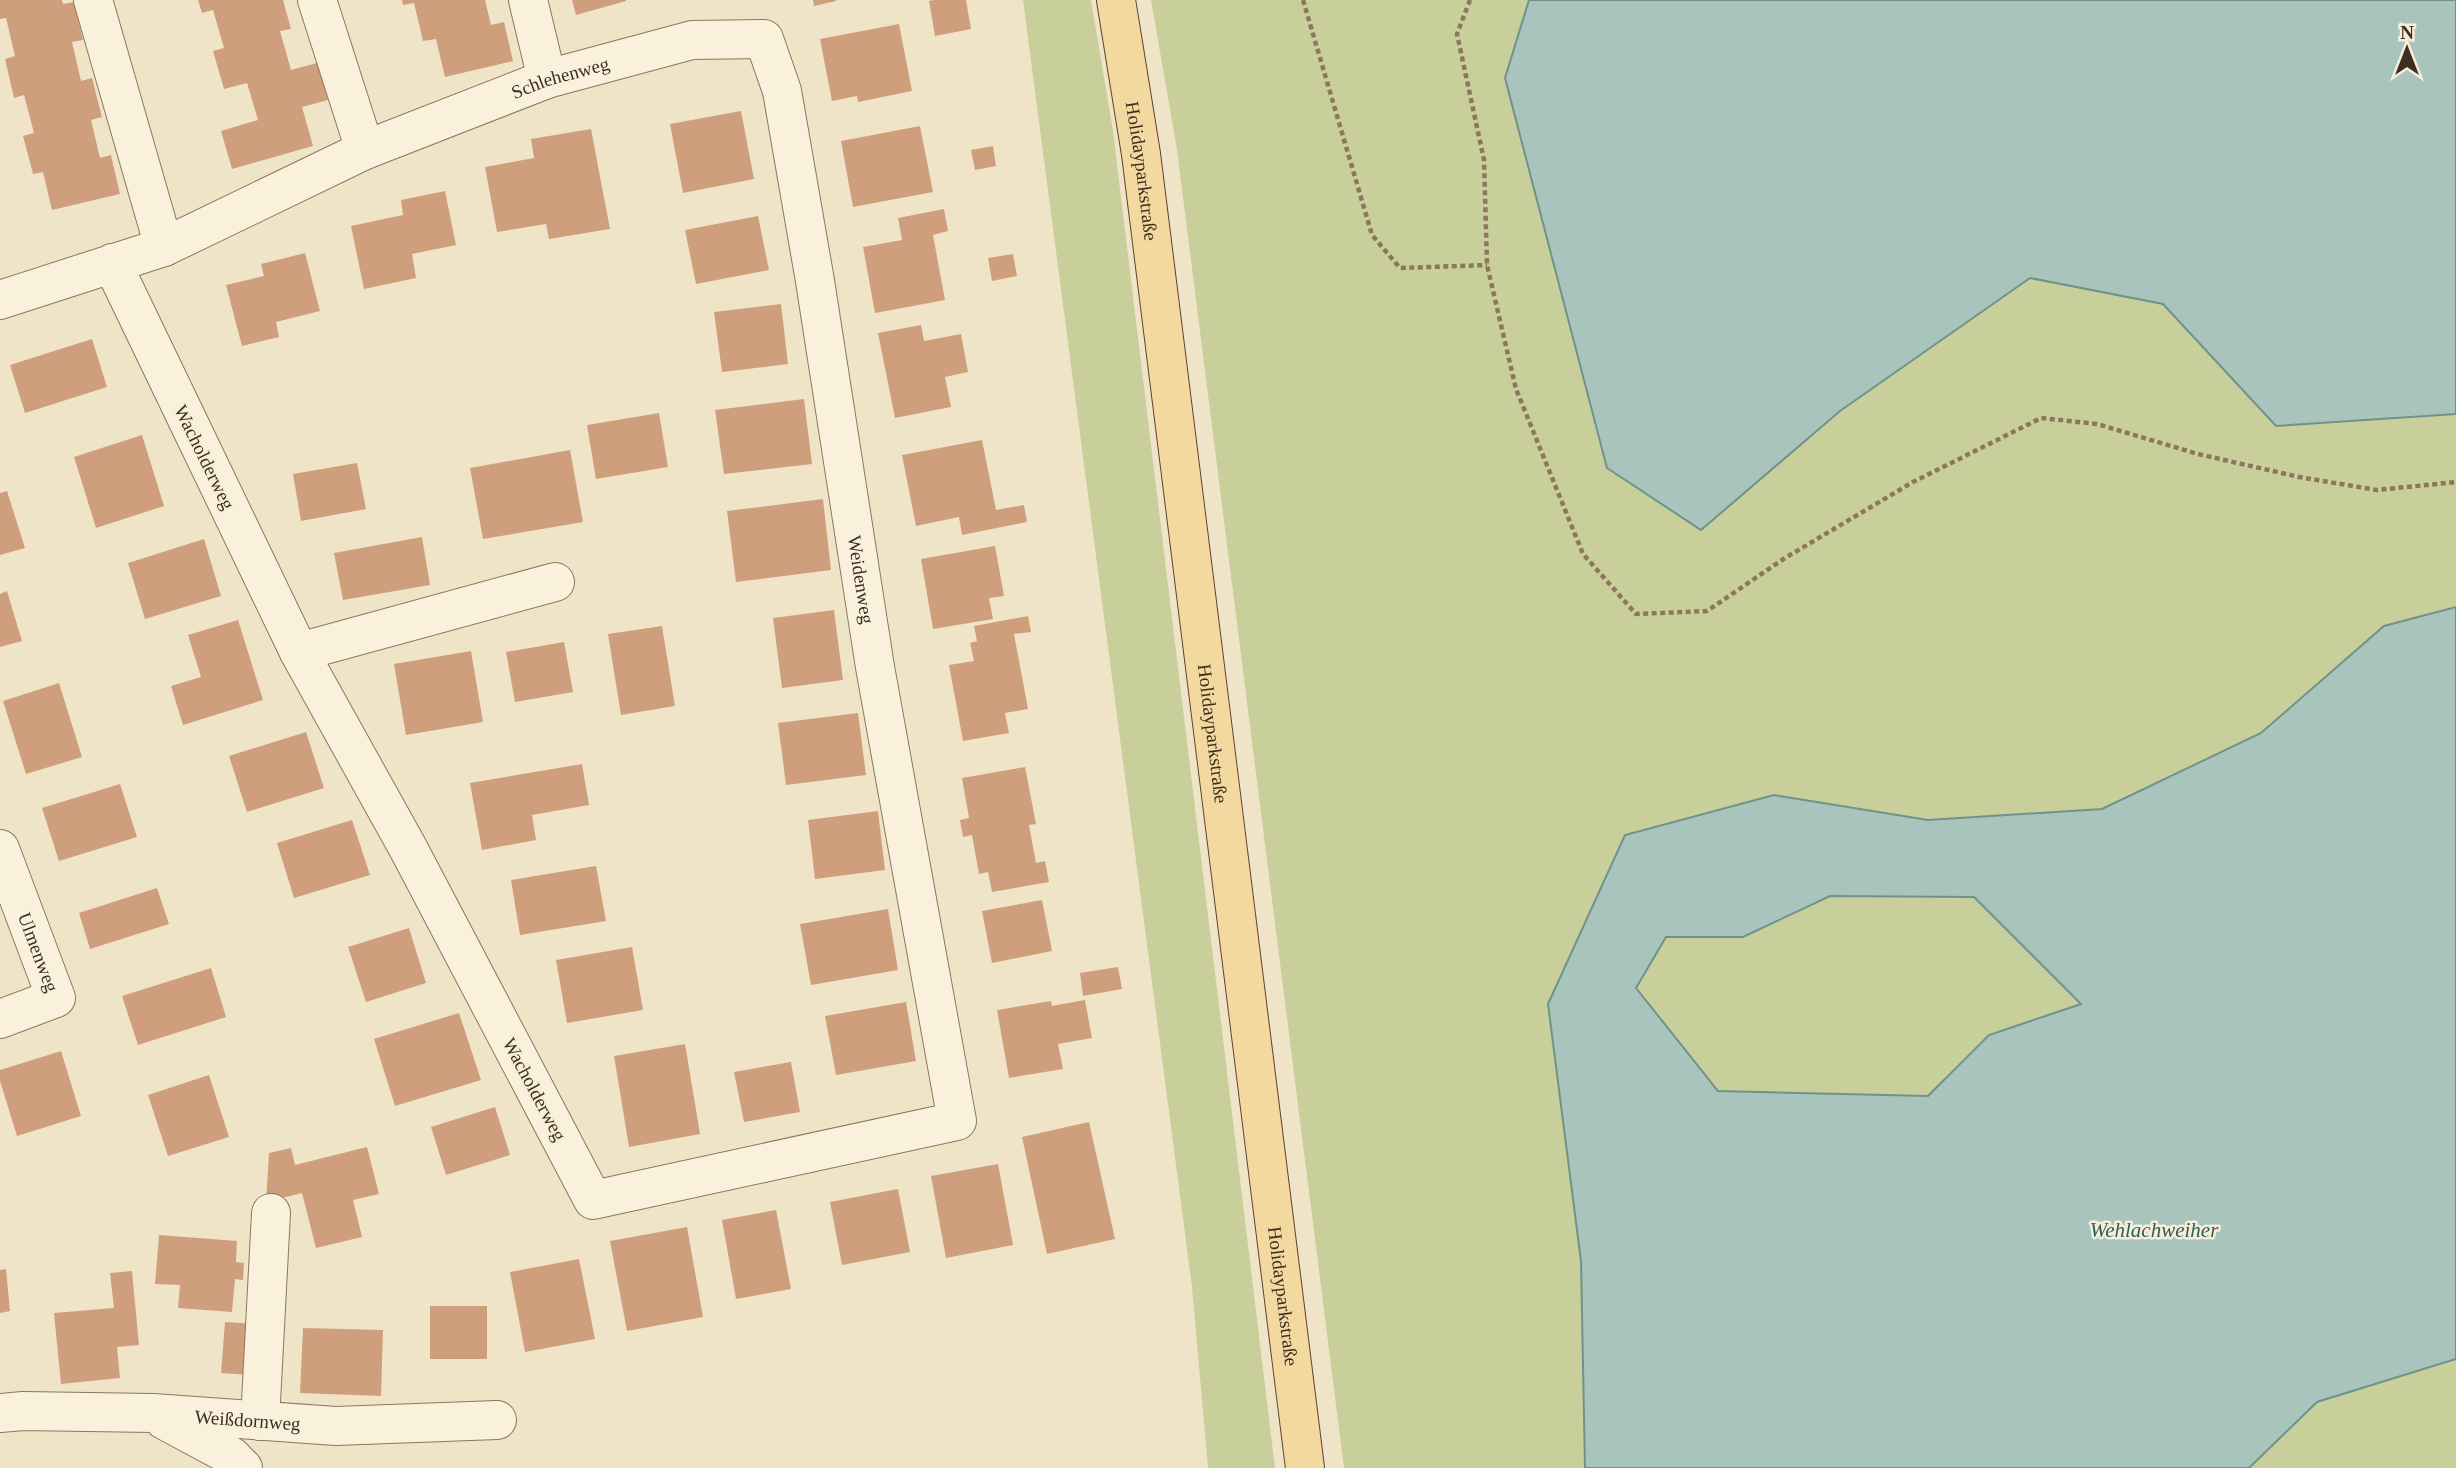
<svg xmlns="http://www.w3.org/2000/svg" width="2456" height="1468" font-family="'Times New Roman',serif">
<rect width="100%" height="100%" fill="#f0e4c8"/>
<path fill="#c9cf9b" d="M1023 0H1091L1113 131 1275 1468H1208L1192 1287Z
M1151 0H1529L1505 78 1701 529 1840 411 2030 278 2163 304 2276 426 2456 414V607L2384 626 2261 733 2102 809 1928 820 1774 795 1625 836 1581 1261 1585 1468H1344L1177 150Z
M1830 896H1974L2081 1004 1989 1035 1928 1096 1718 1091 1635 989 1666 937H1743Z
M2456 1359V1468H2249L2317 1402Z"/>
<path fill="#a9c4bc" stroke="#6f938a" stroke-width="2" fill-rule="evenodd" d="M1529 0H2456V414L2276 426 2163 304 2030 278 1840 411 1701 530 1607 468 1505 78Z
M2456 607V1359L2317 1402 2249 1468H1585L1581 1261 1548 1004 1625 835 1774 795 1928 820 2102 809 2261 733 2384 626ZM1830 896 1974 897 2081 1004 1989 1035 1928 1096 1718 1091 1636 988 1666 937H1743Z"/>
<path fill="#cf9f7d" d="M0 0H62L63 4 74 2 83 40 72 42 81 81 92 78 102 117 91 120 100 158 111 155 120 194 52 210 43 172 33 174 23 136 34 133 24 95 14 98 5 59 15 56 6 18 0 19Z
M198 0H283L291 29 280 31 291 70 317 63 328 100 302 107 313 146 232 169 221 131 258 120 247 83 224 89 213 51 224 48 213 10 202 13Z
M402 0H485L491 25 504 22 513 61 445 77 436 39 423 41 414 3 403 5Z
M572 0H626V1L576 15Z
M813 0H836V1L814 6Z
M934 0H966L971 29 935 36 929 1Z
M899 24 912 91 858 102 857 96 832 101 820 39Z
M741 111 754 179 683 193 670 124Z
M920 126 933 192 853 207 841 141Z
M591 129 610 229 549 239 546 224 497 232 485 167 534 158 531 139Z
M993 146 996 166 975 170 971 150Z
M445 191 456 245 412 254 416 278 364 289 351 226 403 215 401 200Z
M944 209 948 231 933 235 945 300 875 313 863 247 902 240 898 218Z
M758 216 769 270 696 284 685 230Z
M305 253 320 311 276 322 279 337 242 346 226 285 264 276 261 264Z
M1013 254 1017 276 992 281 988 258Z
M781 304 788 364 722 372 714 312Z
M921 325 924 341 961 334 968 372 945 377 951 407 895 418 878 333Z
M92 339 107 387 25 413 10 365Z
M804 399 812 464 724 474 715 410Z
M659 413 668 467 596 479 587 425Z
M142 435 164 506 96 528 74 457Z
M982 440 996 510 1024 505 1027 522 962 535 959 517 916 526 902 455Z
M570 450 583 522 483 539 470 468Z
M357 463 366 509 301 521 293 474Z
M7 491 25 548 0 555V493Z
M823 499 831 570 736 582 727 511Z
M422 537 430 585 343 600 334 553Z
M204 539 221 596 145 619 128 563Z
M995 546 1004 596 989 598 993 619 933 629 921 559Z
M7 591 22 641 0 647V594Z
M834 610 843 680 782 688 773 618Z
M1028 616 1031 632 1014 634 1028 709 1005 713 1009 733 963 741 949 665 974 661 970 643 977 641 974 626Z
M238 620 263 700 183 725 171 686 201 677 188 635Z
M662 626 675 706 621 715 608 634Z
M564 642 573 692 515 702 506 652Z
M471 651 483 722 406 735 394 664Z
M59 683 82 757 26 774 3 701Z
M858 713 866 775 786 785 778 723Z
M306 732 324 788 247 812 229 756Z
M582 764 589 805 532 815 536 840 482 850 470 783Z
M1025 767 1036 824 1029 825 1036 863 1045 861 1049 882 992 892 988 872 979 874 972 835 963 837 960 820 969 818 962 778Z
M120 784 137 837 59 861 42 808Z
M878 811 885 870 815 879 808 820Z
M352 820 370 875 294 898 277 843Z
M596 866 606 921 520 935 511 880Z
M157 888 169 924 90 949 79 913Z
M1042 900 1052 951 992 963 982 911Z
M888 909 898 970 811 985 800 924Z
M409 928 426 983 366 1002 348 947Z
M632 947 643 1010 567 1023 556 960Z
M1118 967 1122 989 1083 996 1080 973Z
M211 968 226 1017 138 1045 122 996Z
M1085 1000 1092 1038 1058 1044 1063 1069 1009 1078 997 1010 1051 1001 1052 1006Z
M906 1002 916 1061 836 1075 825 1016Z
M459 1013 481 1080 395 1106 374 1039Z
M685 1044 700 1134 629 1147 614 1056Z
M61 1051 81 1116 17 1136 0 1081V1070Z
M791 1062 800 1112 744 1122 734 1072Z
M209 1075 229 1137 168 1156 148 1095Z
M495 1107 510 1155 446 1175 431 1127Z
M1089 1122 1115 1239 1047 1254 1022 1137Z
M367 1147 379 1194 353 1200 362 1237 316 1248 302 1193 266 1202 269 1153 291 1148 295 1165Z
M998 1164 1013 1245 946 1258 931 1176Z
M898 1189 910 1252 842 1265 830 1202Z
M776 1210 791 1289 736 1299 722 1220Z
M687 1227 703 1317 627 1331 610 1241Z
M159 1235 237 1241 236 1262 244 1263 243 1280 235 1279 232 1312 178 1308 180 1285 155 1284Z
M579 1259 595 1339 525 1352 510 1272Z
M6 1269 10 1311 0 1313V1270Z
M132 1271 139 1345 117 1347 120 1378 61 1384 54 1313 114 1308 110 1273Z
M430 1306H487V1359H430Z
M225 1322 255 1324 251 1375 221 1373Z
M303 1328 383 1330 381 1396 300 1393Z"/>
<g fill="none" stroke-linecap="round" stroke-linejoin="round">
<g stroke="#8d765c" stroke-width="40">
<g id="minor">
<path d="M93 0 164 247"/>
<path d="M317 0 365 150"/>
<path d="M528 0 547 79"/>
<path id="s1" d="M0 300 164 247 365 150 547 79 692 40 764 39 782 91 815 281 875 667 957 1121 593 1200 408 848 299 652 112 263"/>
<path d="M299 652 555 582"/>
<path id="s2" d="M0 849 56 998 0 1019"/>
<path id="s3" d="M0 1413 23 1411 153 1413 336 1426 497 1420"/>
<path d="M164 1420 231 1456 243 1468"/>
<path d="M260 1421 271 1213"/>
</g>
</g>
<g stroke="#5b4430" stroke-width="40">
<g id="major">
<path id="s4" d="M1116 0 1141 154 1305 1468"/>
</g>
</g>
<path stroke="#8d765c" stroke-width="4.5" stroke-dasharray="5 3.5" stroke-linecap="butt" d="M1303 0 1372 235 1400 268 1487 265
M1470 0 1457 34 1484 160 1487 265 1516 389 1583 554 1636 614 1707 611 1785 558 1913 482 2041 418 2097 424 2198 454 2299 477 2377 490 2456 482"/>
<use href="#minor" stroke="#faf1dc" stroke-width="38"/>
<use href="#major" stroke="#f3d9a0" stroke-width="38"/>
</g>
<g text-anchor="middle" stroke-width="5" stroke-linejoin="round" paint-order="stroke">
<g font-size="19" fill="#3d2e20" stroke="#f7eed8">
<text dy="7" stroke="none"><textPath href="#s1" startOffset="604">Schlehenweg</textPath></text>
<text dy="7" stroke="none"><textPath href="#s4" startOffset="173">Holidayparkstraße</textPath></text>
<text transform="translate(205 457) rotate(64)" y="7">Wacholderweg</text>
<text dy="7" stroke="none"><textPath href="#s1" startOffset="1363">Weidenweg</textPath></text>
<text dy="7" stroke="none"><textPath href="#s4" startOffset="740">Holidayparkstraße</textPath></text>
<text dy="7" stroke="none"><textPath href="#s2" startOffset="110">Ulmenweg</textPath></text>
<text transform="translate(535 1089) rotate(62)" y="7">Wacholderweg</text>
<text dy="7" stroke="none"><textPath href="#s4" startOffset="1307">Holidayparkstraße</textPath></text>
<text dy="7" stroke="none"><textPath href="#s3" startOffset="248">Weißdornweg</textPath></text>
</g>
<g font-size="21" font-style="italic" fill="#2f5d5a" stroke="#f7eed8">
<text x="2154" y="1237">Wehlachweiher</text>
</g>
</g>
<g transform="translate(2407 49)" stroke="#f7eed8" stroke-width="5" paint-order="stroke">
<path d="M0-5L12 26L0 18L-12 26Z" fill="#3d2e20"/>
<text y="-10" font-size="19" font-weight="bold" text-anchor="middle" fill="#3d2e20">N</text>
</g>
</svg>
